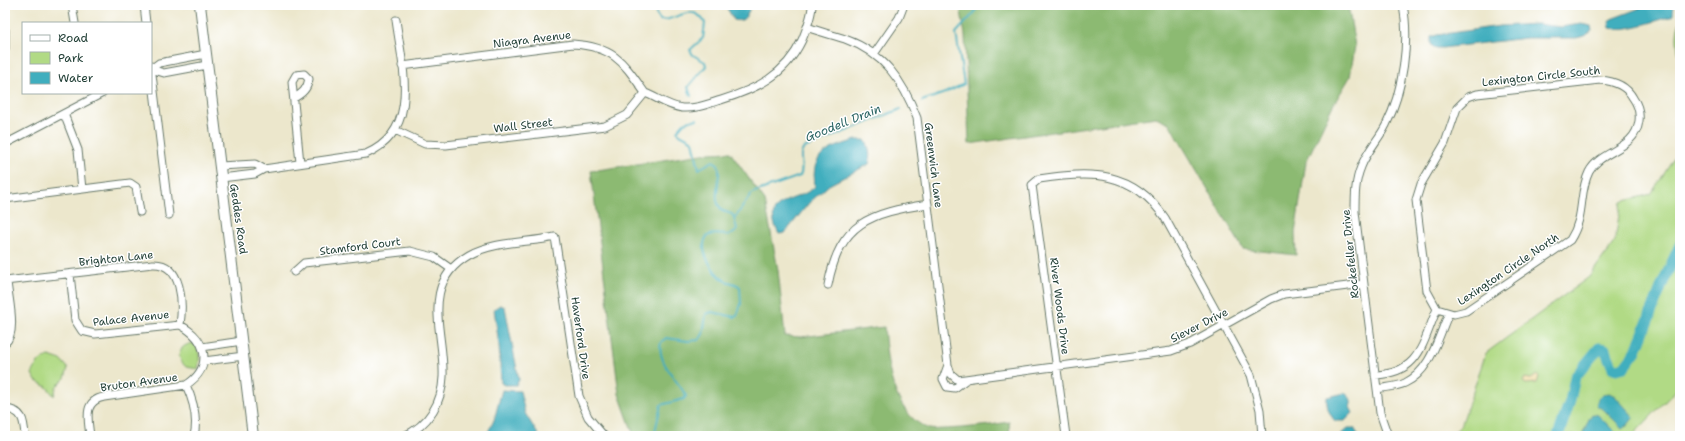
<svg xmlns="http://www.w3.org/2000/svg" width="1685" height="441" font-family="'Shantell Sans',sans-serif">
<rect width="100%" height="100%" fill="#fff"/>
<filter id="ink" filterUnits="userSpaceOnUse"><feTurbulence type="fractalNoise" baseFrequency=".025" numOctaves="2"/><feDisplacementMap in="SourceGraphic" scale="8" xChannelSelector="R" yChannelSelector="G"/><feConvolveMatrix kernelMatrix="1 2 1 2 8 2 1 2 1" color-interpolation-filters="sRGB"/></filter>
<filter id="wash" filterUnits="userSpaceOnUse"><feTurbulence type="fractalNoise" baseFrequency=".012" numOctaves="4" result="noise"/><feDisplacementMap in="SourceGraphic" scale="16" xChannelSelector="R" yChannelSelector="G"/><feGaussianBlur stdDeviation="0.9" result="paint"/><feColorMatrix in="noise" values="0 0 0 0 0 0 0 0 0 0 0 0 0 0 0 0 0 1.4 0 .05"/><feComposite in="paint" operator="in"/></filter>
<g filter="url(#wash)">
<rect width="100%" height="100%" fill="#ece7cc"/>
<path fill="#b1da85" stroke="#688c5c" d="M1680 22V60C1677 47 1675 34 1680 22Z
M1680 143V386L1632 436H1449L1461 426 1486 353 1589 277 1615 241 1621 202 1651 194 1680 149Z
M195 343C200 352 200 359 198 369L186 367C174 356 179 344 195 343Z
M49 356 61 360 68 368 65 378 56 387 54 396 47 387 36 381 32 374 38 362Z"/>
<path fill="#8cba72" stroke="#567c53" d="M960 5H1348L1355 46 1350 77 1332 107 1306 162 1295 233 1296 255 1243 249 1169 123 1156 117 969 144 965 35Z
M730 152 765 201 778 270 785 336 801 337 884 327C887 362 891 413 929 429 933 430 940 429 945 429 967 428 987 426 1009 422L1010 436H631L633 433 619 394 591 171 709 153Z"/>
<path fill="#eeda9e" stroke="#868c69" d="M1537 375 1539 377 1537 383 1526 384 1523 382 1525 378 1531 379Z"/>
<path fill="#40aebe" stroke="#307679" d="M725 5H751C747 15 745 23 734 20Z
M1648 5H1674L1673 15 1670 17C1654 21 1625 32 1610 28L1609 22 1611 19Z
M1537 24 1561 27 1581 24 1591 26 1592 31 1585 36 1576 38H1526L1442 48H1434L1431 44V37L1437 35 1500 26Z
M856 140H865C869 145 871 157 869 164L829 185 809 203 785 233 779 234C758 196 801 203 815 186 810 153 828 149 856 140Z
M500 305 505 307 519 380 516 385H504L501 383 499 345 494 309Z
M502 390 520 391 525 413 539 436H486L494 420Z
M1345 393C1350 397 1353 400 1350 407L1353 413 1345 421H1335C1329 414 1326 406 1327 397Z
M1609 393 1615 396 1634 417 1627 426 1622 428 1604 410 1597 406C1596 398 1601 395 1609 393Z
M1592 414 1598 415 1616 433V436H1582L1589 419Z
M1348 428H1354L1359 436H1339Z"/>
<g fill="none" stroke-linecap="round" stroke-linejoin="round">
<path stroke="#40aebe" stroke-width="2" d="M656 5V14L660 20C673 23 693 0 705 23L703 38 690 50 693 55 705 62 706 66 688 87 691 96
M922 101 945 93 964 84 956 33 975 12 977 5
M735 218 752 193 800 176C805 167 797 156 804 148L901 109
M654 436 661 405 684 399 686 396C678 380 656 362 661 342L666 338 688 341 699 340 703 334 706 314 712 312 735 317 737 316 741 304 740 287C736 283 731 283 726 281 716 276 703 257 704 245 705 223 731 244 737 229L733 215C729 212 725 213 722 210 710 199 723 177 718 164L713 161 699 169 693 141 680 134 677 131 684 123 697 119"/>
<path stroke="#40aebe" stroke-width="11" d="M1558 436 1570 401 1575 377 1599 348 1605 349 1613 368 1617 369 1624 367 1636 351 1664 280 1680 245"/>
</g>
</g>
<g filter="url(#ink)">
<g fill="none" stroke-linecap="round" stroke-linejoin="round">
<g stroke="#677869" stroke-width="9">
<path id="minor" d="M72 5 75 23
M144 5 146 23
M807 27C820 32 833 35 845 39 884 53 903 81 917 118L948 365 951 374 958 380 1171 351 1190 344 1271 299 1284 294 1364 284
M5 30V49
M874 54 899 18 904 5
M151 66 169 215
M402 66 573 44C615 47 623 62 645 93
M151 69 159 63 206 54
M151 69 164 73 207 65
M1600 80C1614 81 1626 85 1633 98 1638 105 1640 113 1639 121 1635 151 1601 149 1589 172 1578 194 1586 215 1570 240L1466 311 1454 314 1437 309 1427 291 1416 200 1421 184 1445 143 1457 108 1468 97 1477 94Z
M645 93C658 98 668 106 682 108 696 109 708 104 721 100 756 89 785 76 802 40 806 30 812 16 812 5
M294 98C303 93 307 89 309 79L304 74 296 75 292 82 300 163
M64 114 78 150 82 189
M395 130 425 144 446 145 605 126 627 115 645 93
M5 144 103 93
M220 166 255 164 264 169 255 174 221 178
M264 169 366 154C422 130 402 66 396 20
M5 199 130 183 136 187 140 212
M294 272 304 263 410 251 434 257 451 269
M70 274 75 320 82 331 95 334 180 325C207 339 214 367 186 385L104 397C83 401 88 419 90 436
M5 281 153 264C183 263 183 304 180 325
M828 285C840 222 870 213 928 204
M5 343C18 333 8 297 7 281
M202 347 242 341
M204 361 244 356
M948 365 943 379 947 387 955 388 967 379
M1375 375C1420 373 1422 344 1437 309
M186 385C193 400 198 419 194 436
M1377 389C1386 387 1396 387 1405 383 1431 371 1438 337 1449 313
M5 409C23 410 24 421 25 436
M404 436C416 431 426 422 433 411 465 361 405 292 469 255 494 241 528 243 555 237L579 396 588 417 604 436
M1066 436 1032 185 1039 179C1091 171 1133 170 1165 218L1251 375 1260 410 1262 436
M1388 436 1380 413 1355 212C1355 197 1355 181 1361 167 1367 151 1379 139 1386 125 1403 92 1410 41 1403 5"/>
</g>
<g stroke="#677869" stroke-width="12">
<path id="secondary" d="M200 5 253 436"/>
</g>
<use href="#minor" stroke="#fff" stroke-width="7"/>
<use href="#secondary" stroke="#fff" stroke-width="10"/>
</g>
</g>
<g text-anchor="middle" stroke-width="3" stroke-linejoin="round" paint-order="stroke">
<g font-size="11" fill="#1f3d34" stroke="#fff">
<text transform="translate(532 39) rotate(-7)" y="4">Niagra Avenue</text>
<text transform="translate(1541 76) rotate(-6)" y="4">Lexington Circle South</text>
<text transform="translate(523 125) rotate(-7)" y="4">Wall Street</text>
<text transform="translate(934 165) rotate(83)" y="4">Greenwich Lane</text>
<text transform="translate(239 219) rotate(82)" y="4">Geddes Road</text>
<text transform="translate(360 246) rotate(-7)" y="4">Stamford Court</text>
<text transform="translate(1350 254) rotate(-96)" y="4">Rockefeller Drive</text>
<text transform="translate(116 258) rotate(-6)" y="4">Brighton Lane</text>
<text transform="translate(1508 269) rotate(-34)" y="4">Lexington Circle North</text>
<text transform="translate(1060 306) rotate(83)" y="4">River Woods Drive</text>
<text transform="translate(131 318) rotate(-6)" y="4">Palace Avenue</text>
<text transform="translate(1199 325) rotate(-27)" y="4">Siever Drive</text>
<text transform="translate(581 338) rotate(82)" y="4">Haverford Drive</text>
<text transform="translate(139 382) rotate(-8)" y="4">Bruton Avenue</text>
</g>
<g font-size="12" font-style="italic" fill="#2b6564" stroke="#fff">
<text transform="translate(843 123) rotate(-22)" y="4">Goodell Drain</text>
</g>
</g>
<rect width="1685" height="441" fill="none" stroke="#fff" stroke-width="20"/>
<rect x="22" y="22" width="130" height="72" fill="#ffffff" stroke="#a5b1ae"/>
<rect x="30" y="35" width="20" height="6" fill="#ffffff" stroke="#a5b1ae"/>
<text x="58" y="42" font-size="12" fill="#1f3d34">Road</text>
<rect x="30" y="52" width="20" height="12" fill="#b1da85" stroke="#a5b1ae"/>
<text x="58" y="62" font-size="12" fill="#1f3d34">Park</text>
<rect x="30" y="72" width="20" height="12" fill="#40aebe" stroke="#a5b1ae"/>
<text x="58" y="82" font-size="12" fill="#1f3d34">Water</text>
</svg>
